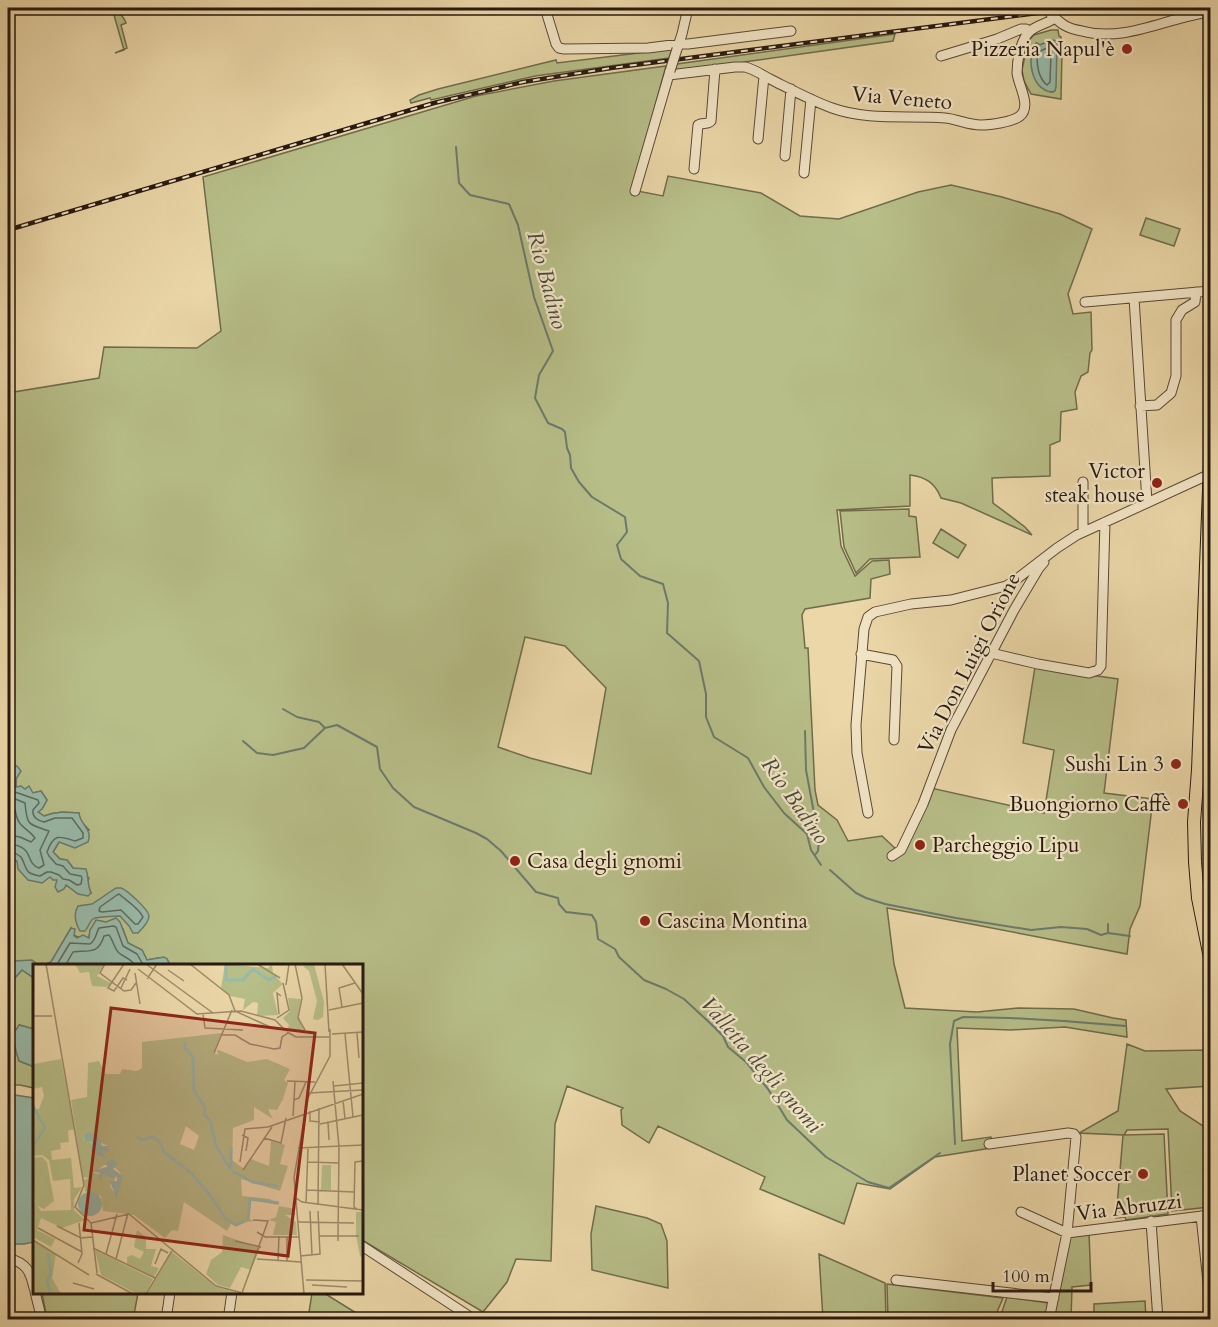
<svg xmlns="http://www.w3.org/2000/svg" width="1218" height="1327" font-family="Cardo,serif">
<rect width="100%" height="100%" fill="#ebd7a8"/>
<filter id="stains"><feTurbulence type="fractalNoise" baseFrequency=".00333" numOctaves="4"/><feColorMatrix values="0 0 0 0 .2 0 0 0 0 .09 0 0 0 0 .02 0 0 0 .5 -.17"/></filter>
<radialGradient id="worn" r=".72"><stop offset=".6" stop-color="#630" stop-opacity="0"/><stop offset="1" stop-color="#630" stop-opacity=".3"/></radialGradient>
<path fill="#b7be88" stroke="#6f6c4c" stroke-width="1.5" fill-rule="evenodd" d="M112 8H118C118 14 124 16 126 23L121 25 127 48 115 53 124 50Z
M1051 30H1058L1059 36 1061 37 1062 51 1061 99 1031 94 1024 81 1022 70 1028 41 1034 35ZM1051 40 1053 92C1032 91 1026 59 1037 43L1040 45Z
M895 34 893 41 744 62V64L675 70 677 64Z
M672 49 669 58 535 76 431 100 430 98 411 103 410 100 419 95 438 89 556 60 557 63Z
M666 66 632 190 663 196 668 176 761 193 800 216 839 219 918 192 951 185 1002 197 1060 214 1092 229 1068 294 1073 314 1091 312 1092 350 1090 353 1088 372 1081 376 1075 392 1077 409 1061 412 1060 441 1050 445V476L992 478 993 503 1025 527 1032 535 961 503 941 498C935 483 926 477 910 475V506L837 510 841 546 855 576 872 561 889 560 890 574 871 579 870 598 805 609 802 615 805 648H808L815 790 818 805 837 820 848 841 882 836 899 852 931 788 1044 813 1054 750 1023 743 1035 667 1118 679 1104 793 1153 799 1140 906 1130 929 1127 954 887 908 894 964 905 1008 977 1012 1018 1008 1074 1009 1113 1018 1126 1020 1127 1037 1065 1027 1011 1030 957 1028 962 1141 991 1137V1148L935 1157 890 1189 857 1183 844 1224 760 1189 765 1177 658 1126 649 1143 622 1125 621 1110 623 1108 567 1086 555 1124 551 1261 516 1259 507 1282 483 1312 362 1240V966L170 965 167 959 158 958 147 960 142 950 128 943 123 929 106 922 99 921 90 930 89 938C78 936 76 941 71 928L51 962 44 965 8 963V857L13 859 57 880V883L65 885 71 888 91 893 87 883 89 878 73 868 67 860 60 859 53 852 59 842 89 830 80 820 79 813C67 812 56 811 44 816L37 811 42 809 47 800 41 791 33 793 16 787V778L19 774 8 765V393L99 378 104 347 197 348 221 331 203 177 476 96 554 81ZM525 637 565 646 606 688 591 774 530 758 498 747Z
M1146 218 1180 229 1174 246 1140 235Z
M909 509V516L916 517 920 557 870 559 856 573 844 547 840 511Z
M941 529 966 545 958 558 933 543Z
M22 970 34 978V1029L19 1025 13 1038 19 1061 32 1066H34V1088L20 1085H8V983L11 982Z
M1127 1044 1145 1051 1210 1050V1086L1166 1089 1180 1111 1203 1126H1210V1207L1172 1211 1168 1129 1127 1130 1124 1135 1164 1134 1168 1214 1126 1220 1125 1217 1116 1218 1123 1135 1079 1133 1118 1111Z
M596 1206 647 1218 661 1224 667 1241 668 1288 592 1270 591 1234Z
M1089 1233 1091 1285 1072 1287 1071 1319 1054 1320C1056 1305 1062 1246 1070 1238 1075 1234 1084 1234 1089 1233Z
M819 1254 885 1283 886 1319H823Z
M887 1284 1003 1298 994 1319H888Z
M42 1293V1292L138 1293 133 1320 47 1319Z
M312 1293H324L366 1319H308Z
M1007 1297 1049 1303 1044 1319 999 1320Z
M1145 1301 1146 1319H1094V1304Z"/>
<path fill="#98baa9" stroke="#6b7a6c" stroke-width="1.5" d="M1052 40 1056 41 1057 44 1056 87 1055 91 1051 92C1031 88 1026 58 1036 43L1040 45Z
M8 765 11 767 17 766 21 771 16 779V787L21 786 25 789 29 786 33 793 41 791 47 800 42 809 38 812 44 816C56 811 67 812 79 813 80 825 93 829 88 842L75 848 59 842 53 852 60 859 67 860 73 868 86 869C89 878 87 884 91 893L88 896 78 894 66 885 64 889 58 892 55 887 57 880H53L50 877 42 883 28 880 18 869 17 861 8 857Z
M116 888C117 888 119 888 121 888 127 890 149 910 149 916 149 922 142 929 138 933H133L129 926 120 916C116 916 95 917 93 919 90 921 88 928 85 931H80C76 924 73 914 78 906L92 904Z
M116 918 120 922 128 943 142 950 147 960 164 957 167 959 170 965 34 966V978L22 970 11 982 8 983V963L13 961 32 960 38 965H44L51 962 71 928 75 929 74 936 77 938 83 935 89 938 90 930 96 920 106 922Z
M19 1025 34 1029V1066H32L19 1061 16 1051 12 1031 16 1030Z
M15 1095 34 1098V1242L24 1244H8V1096Z"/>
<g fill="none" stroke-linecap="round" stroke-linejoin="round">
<path stroke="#606a5c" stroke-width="1.5" d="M1047 48H1050L1051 51 1050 82 1047 85C1038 78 1036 63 1038 52Z
M8 772 11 774 10 786 12 791 38 800 39 803 33 810C32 817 38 821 44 822L55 818H72L83 833V838L75 841C59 836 54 833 47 852L49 856 56 864 63 866 70 874 81 876 82 878 81 884 77 885 69 880 63 879 59 875 51 872H47L40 876C23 873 28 869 21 857L15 853 8 852
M8 796 25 803C27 826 28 824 49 831L40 850 44 865 39 868C24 863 36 846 8 844
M8 807 15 810C19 830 25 825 35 838L31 842 20 837 8 835
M119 894C127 901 139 908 143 917L138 924H135L121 910 102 912 99 911 100 907 117 895Z
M56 966 70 943 90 944C96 940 96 933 99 928L113 926 116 927 123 946 137 954 142 963 147 966
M65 966 73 952C89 950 98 955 104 936L109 935C113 940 114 948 119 953 125 958 131 958 135 966"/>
<path stroke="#6b7a6c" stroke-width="2" d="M456 147 459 183 470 195 509 204 518 225 534 297 553 351 539 375 535 398 548 423 562 429 565 432 567 448 570 455 571 468 579 482 592 497 625 517 627 532 617 545 621 559 640 576 663 584 668 603 667 633 699 661 706 694V717L714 737 748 758 764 787 784 813 807 834 811 850 821 865
M283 709 297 717 319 722 325 728
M805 731 806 770 819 840 818 851 815 855
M243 741 257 753 273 755 304 748 325 728 337 725 377 747 380 769 393 788 414 807 476 833 487 839 501 851 536 892 558 898 559 904 566 912 592 915 596 922 598 939 615 949 619 957 644 980 666 989 684 999 711 1024 723 1036 728 1047 746 1062 768 1089 787 1120 826 1157 868 1182 889 1188 940 1153
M830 870 856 893 866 898 885 904 956 918 1031 930 1061 927 1087 929 1101 935 1108 933V924
M1108 933 1130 936
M955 1144 950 1044 954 1021 963 1017 1010 1018 1064 1021 1126 1026"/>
<g stroke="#584836" stroke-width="11">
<path id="minor" d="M545 8 556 44 559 48 564 49 648 48 680 44H688L791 31
M1043 8H1044
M1050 13C1054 17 1059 22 1064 25 1069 28 1076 30 1082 31 1125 43 1168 17 1210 12
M677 49 682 34 688 8
M941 56 997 39 1021 29H1026L1029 32
M669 75 735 67H745C754 69 762 75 770 79 790 89 810 100 832 108 868 121 907 115 945 118 957 119 968 125 981 125 990 125 1013 122 1020 116 1032 106 1018 85 1017 73 1017 61 1020 43 1028 33 1035 25 1047 24 1055 18
M758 139 764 76
M785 156 791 89
M694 169 698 125C702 122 708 125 711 121L715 69
M804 173 811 99
M635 191 670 71
M1134 298 1147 502
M1085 302 1210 291
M1140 406 1157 405 1171 393 1176 376V320L1182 310 1195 302 1196 292
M1083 482V532
M991 653 1038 664 1089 673 1098 670 1101 666 1105 522
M861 654 893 660 897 666 894 740
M868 813 857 753 856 725 864 629 868 617 875 612 911 604 951 600 1006 586 1013 582 1057 548 1077 535 1210 474
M892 856 901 850 923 804 951 730 1014 610 1039 568 1044 562
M989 1144 1068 1133 1074 1134 1076 1137 1067 1233 1049 1320
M1021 1212 1067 1233 1210 1215
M1201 1216 1210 1301
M1151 1221 1158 1320
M362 1246 475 1320
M8 1258C26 1263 30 1270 34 1288
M896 1280 1054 1298
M35 1292 42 1320
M166 1320 170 1292
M228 1320 232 1292"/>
</g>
<g stroke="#271910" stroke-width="14">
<path id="major" d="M1210 464 1198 770 1194 822 1195 862 1198 898 1210 958"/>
</g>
<use href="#minor" stroke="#f2e5c6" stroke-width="9"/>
<use href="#major" stroke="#ebd7a8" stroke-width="12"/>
<g stroke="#271910" stroke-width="4.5">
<path id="rail" d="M8 230 434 103 523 82 611 68 1077 8"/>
</g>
<use href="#rail" stroke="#f2e5c6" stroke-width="2" stroke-dasharray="7" stroke-linecap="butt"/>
<g stroke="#584836" stroke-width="11" stroke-linecap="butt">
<path id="minor-bridge" d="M670 71 677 49"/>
</g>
<use href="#minor-bridge" stroke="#f2e5c6" stroke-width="9"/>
</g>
<g fill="#8f2418" stroke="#f2e5c6" stroke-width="2">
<circle cx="1127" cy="49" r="6"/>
<circle cx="1157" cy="483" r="6"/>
<circle cx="1176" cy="764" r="6"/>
<circle cx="1183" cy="804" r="6"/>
<circle cx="920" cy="845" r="6"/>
<circle cx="515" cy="861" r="6"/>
<circle cx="645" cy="921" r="6"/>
<circle cx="1143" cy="1174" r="6"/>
</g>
<g text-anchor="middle" stroke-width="4.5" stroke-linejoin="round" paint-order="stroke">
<g font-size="21" fill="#271910" stroke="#f2e5c6" text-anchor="end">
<text x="1115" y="56">Pizzeria Napul'è</text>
<text x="1145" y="478">Victor<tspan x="1145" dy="24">steak house</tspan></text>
<text x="1164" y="771">Sushi Lin 3</text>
<text x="1171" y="811">Buongiorno Caffè</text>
<text x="932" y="852" text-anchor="start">Parcheggio Lipu</text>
<text x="527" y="868" text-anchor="start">Casa degli gnomi</text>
<text x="657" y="928" text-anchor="start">Cascina Montina</text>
<text x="1131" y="1181">Planet Soccer</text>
</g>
<g font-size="21" fill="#271910" stroke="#f2e5c6">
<text transform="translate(902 98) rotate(5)" y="7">Via Veneto</text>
<text transform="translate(969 663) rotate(-63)" y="7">Via Don Luigi Orione</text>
<text transform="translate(1129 1207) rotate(-7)" y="7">Via Abruzzi</text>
</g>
<g font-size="22" font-style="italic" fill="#49493e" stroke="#f2e5c6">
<text transform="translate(548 280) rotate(75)" y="8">Rio Badino</text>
<text transform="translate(796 800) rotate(55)" y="8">Rio Badino</text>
<text transform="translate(762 1064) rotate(49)" y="8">Valletta degli gnomi</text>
</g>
</g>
<g transform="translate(33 964)">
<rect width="330" height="330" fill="#ebd7a8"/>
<path d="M42 0H72L64 12 78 19 74 23 59 22 56 8 47 9ZM192 0 235 4 239 0 240 10 250 20 240 29 245 51 224 52 225 39 220 38 210 46 212 35 197 32 188 24ZM281 0 291 38 290 53 285 56 280 55 284 37 276 7 270 2ZM255 34 268 35 265 51 271 66H254L256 61 250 54 257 47ZM189 69 181 89 185 91 184 86H186L214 98 234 95 257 105 251 116 255 119 250 135 244 146 235 145 240 155 221 143V156L200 164 199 196 211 205 218 195 236 202 238 177 252 181 247 200 255 202 247 227 208 215 209 232 237 235 246 241 218 236 216 255 221 257 198 260 194 267 151 238 145 267 139 266 132 274 101 251 70 247 68 232 52 227 51 216 56 214 50 213 38 136 54 133 55 99 66 97 72 110H87L89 105 104 107 109 104V78ZM153 162 166 172 161 186 147 180ZM50 170 75 182 70 188 75 196 57 188 59 179 51 176ZM71 201H80L88 210 85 234 77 222 84 212 79 215 69 210V215L65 216 67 210 60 209ZM28 95 41 165 35 167 36 178 27 179 28 185 18 187 19 196 38 194 41 224 49 223 41 235V246L52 256 29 264 8 254 4 266 22 275 18 283 0 273V236L8 247 38 246 37 215 20 217 16 196 9 191 0 192V146L6 145 11 132 9 123 0 125V107L1 100ZM9 193 14 198 21 237 11 245 3 241 0 229V194ZM289 201H298V226H288ZM246 242 262 245V251H252L263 258 264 271H240L243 258 236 256 243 253ZM323 248H330V293L327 292 323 271ZM104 266 113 273V285H123L118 302 126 304 121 313 94 300V293L99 291 107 295 111 288 101 283ZM190 271 227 284 218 306 208 303 197 324 185 321 173 310 178 296 189 288ZM0 277 23 290 19 314 28 330H0ZM62 286 120 315 112 330H104L68 311ZM139 288 183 323 208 330H114Z" fill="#b7be88" fill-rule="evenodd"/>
<path d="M57 168 66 173 69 182H75L76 187 70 188 75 196 57 188 59 178 52 177 50 171ZM80 195 85 200 80 205 90 212 84 236 77 217H84V212L79 215 69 210V216H65L67 209 58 207 74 203 73 198ZM45 240a12 12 0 1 1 24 0a12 12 0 1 1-24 0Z" fill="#98baa9"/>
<path fill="none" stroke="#98baa9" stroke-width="3" d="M193 0V16H210L220 5 236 16 243 12M152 78V84L160 93 161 126 172 144 171 151 177 156 183 182 198 206M0 142 12 164 0 182M104 173 109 176 120 173 126 177 131 188 159 210 176 230 193 255 203 261 212 257M198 203V183M199 207 220 218 245 222M215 256 217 235 246 239M15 289 18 309 14 318 18 330"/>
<path fill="none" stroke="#9d8b6b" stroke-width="1.5" d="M13 0 51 221 42 243 58 259 64 309M72 0 67 9 91 27 98 26 103 19M91 0 75 24 81 27 90 14 94 16M113 0 180 49M157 0 196 31 202 47 237 63M224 0 247 14M262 0 269 34 265 54 272 66M292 0 296 68M309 0 330 30M105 5 164 50 208 47 242 56 253 67M135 6 151 17M102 9 107 40M114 15 124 0M253 21 256 0M88 24 97 5M309 43 306 24 322 19M296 46 330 39M170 50 172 64 210 66M246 50 244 29 248 32M0 52H19M244 54 256 46 250 19M254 68 263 73H296M324 69 326 94M299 70 330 68M312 70 320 153M189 71H202L217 80 241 85 247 84 249 73 255 69M181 89 199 46M254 117 282 118M300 117 306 183 305 277M301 122 330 119M276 129 330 126M261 136 266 134 273 118M310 136 312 155M277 147V157L287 158M260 152 262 118M295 158 296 176M287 160 330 151M209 171 215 174 213 187M231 174 248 179 253 154M265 184 330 181M207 198 212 165 235 163 330 130M275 198 306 199M210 206 239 163M274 226 321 228M263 234 269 238 330 246M273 239 275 184M285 241 286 144M324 245 321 243 322 198 330 197M277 247 279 291M264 258 321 259M58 259 96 250 183 322 213 330M24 262 48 274 59 273M5 264 49 288M224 268 232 273H266M286 272H326M0 276 56 311M202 277 228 283M60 284 122 314M73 290 84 250M267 292 287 290 285 247M83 295 95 249M224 295 268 298M245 297 246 272M254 298V273M45 299 49 290 46 259M122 300 128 285 135 289M63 310 100 330M273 316 330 317M40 319 61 325M279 321 314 323M209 329 235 257 220 256M113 330 140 285M271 330 261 213 275 134 297 92V65"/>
<path fill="#8f2418" fill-opacity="0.15" stroke="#8f2418" stroke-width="3" d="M78 44 282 69 255 292 51 266Z"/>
<rect width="330" height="330" fill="none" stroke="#271910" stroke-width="3"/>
</g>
<rect width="1218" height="1327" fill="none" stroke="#ebd7a8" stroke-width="30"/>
<rect x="9" y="9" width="1200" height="1309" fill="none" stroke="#271910" stroke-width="3"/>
<rect x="15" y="15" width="1188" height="1297" fill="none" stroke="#271910" stroke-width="1.5"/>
<path d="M993 1282v9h98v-9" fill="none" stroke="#271910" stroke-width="3"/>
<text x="1002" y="1282" font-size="18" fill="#271910" stroke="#f2e5c6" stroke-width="4.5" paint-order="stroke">100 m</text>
<rect width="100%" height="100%" filter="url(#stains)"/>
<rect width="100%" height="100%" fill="url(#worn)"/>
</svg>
